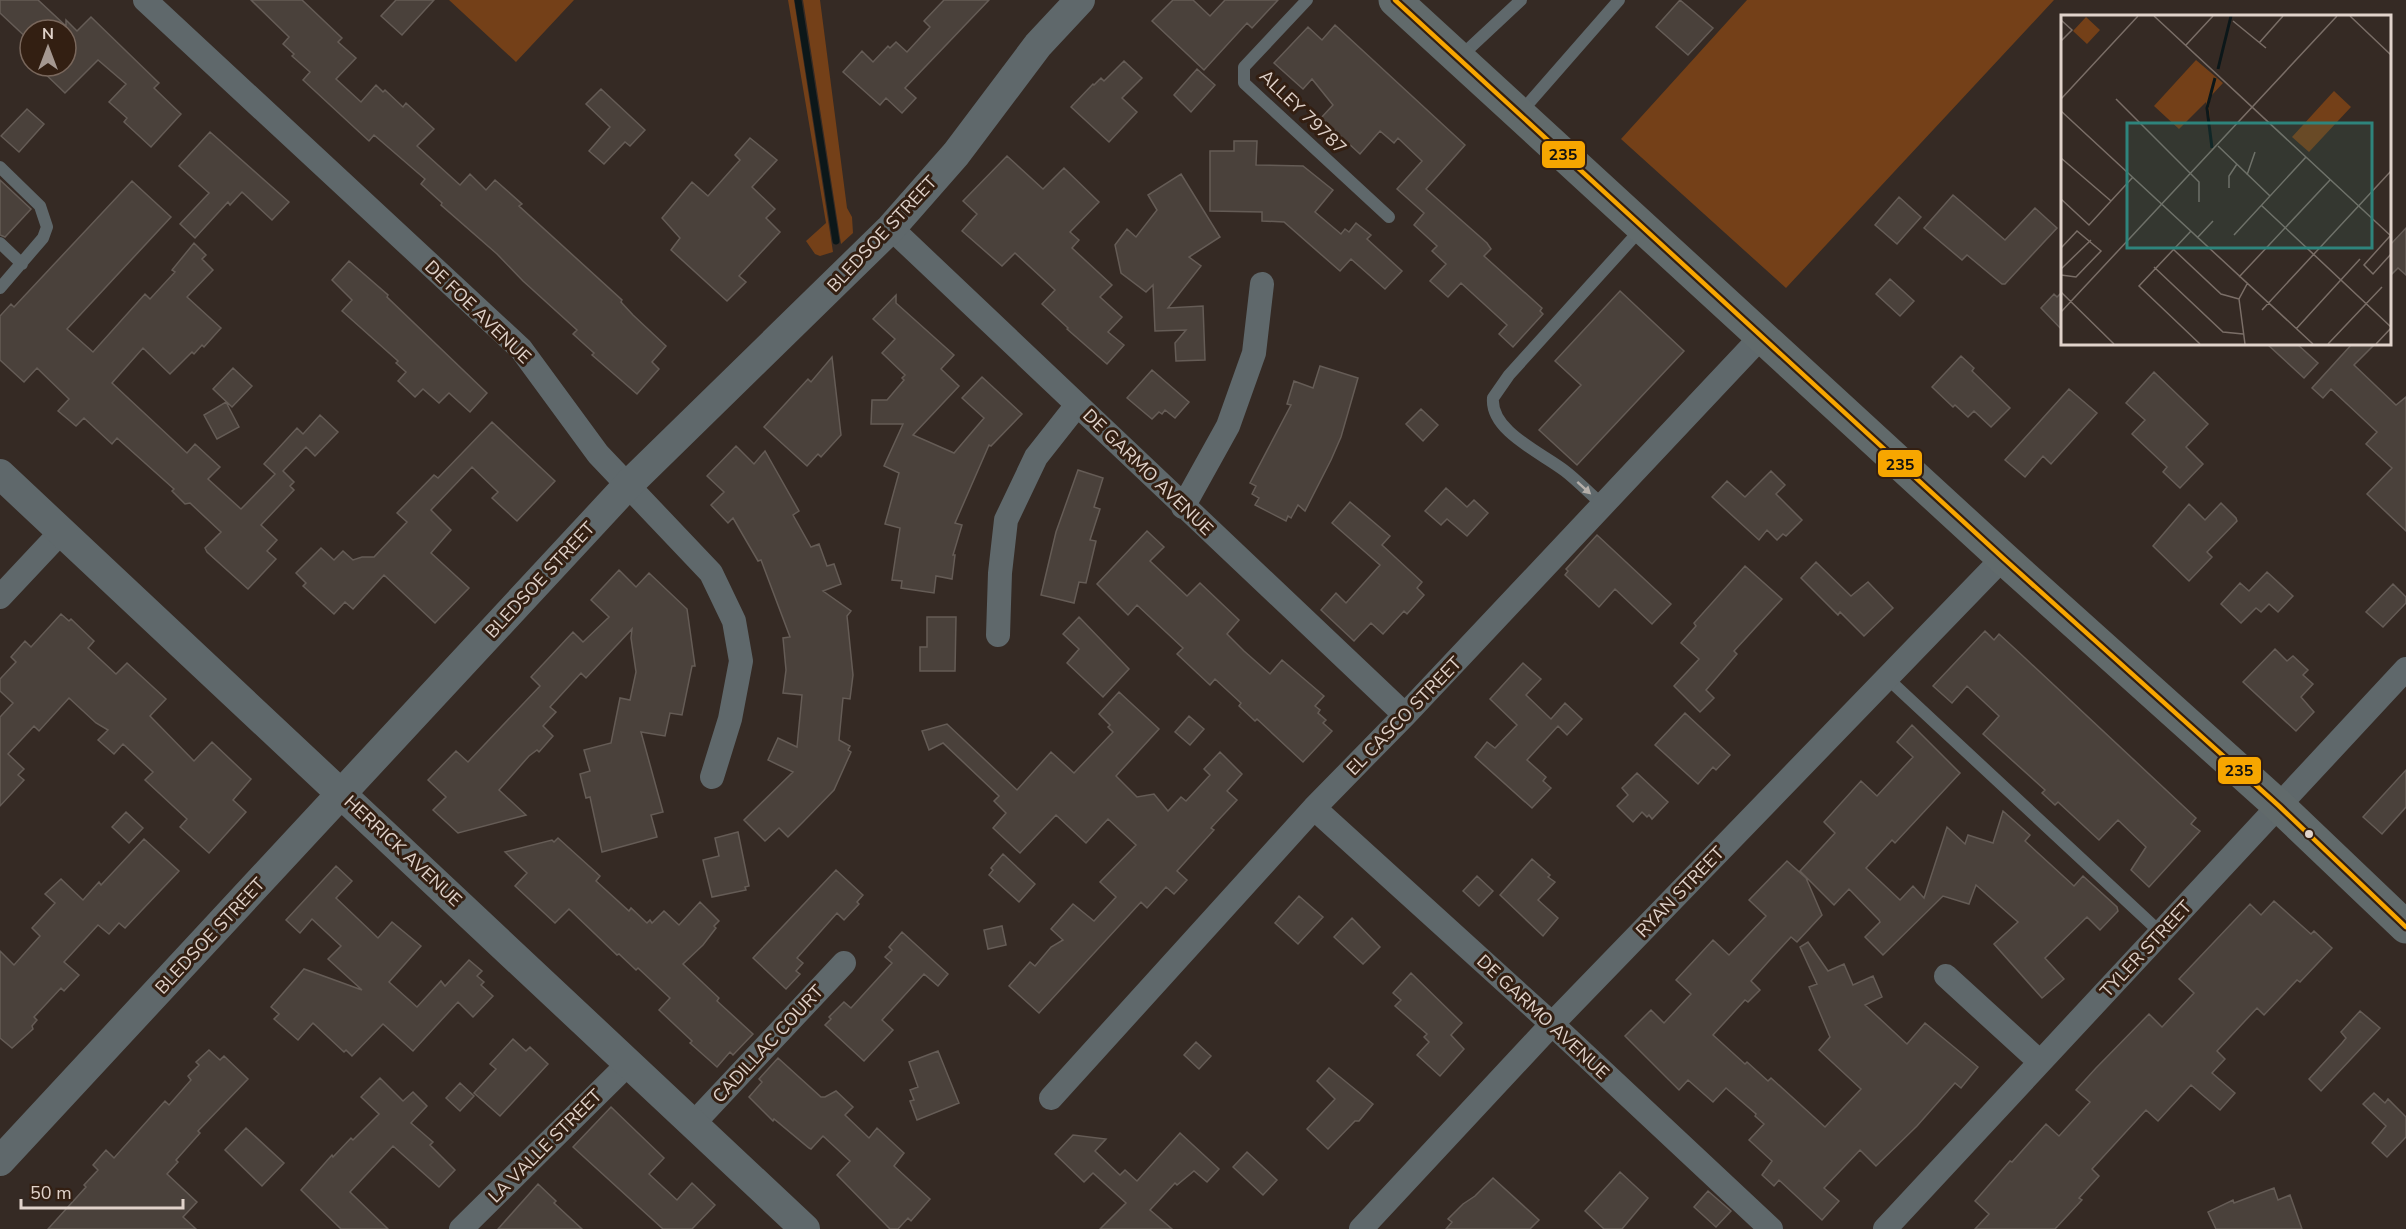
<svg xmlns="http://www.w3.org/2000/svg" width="2406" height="1229" font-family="'Nunito Sans',sans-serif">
<rect width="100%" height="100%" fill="#352a24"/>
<path fill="#744018" d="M449 0H574L516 62Z
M788 0H794L833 252 820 256 815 254 806 241 826 223Z
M803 0H820L847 208 852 217 853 233 841 244Z
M1747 0H2054L1786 288 1621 139Z"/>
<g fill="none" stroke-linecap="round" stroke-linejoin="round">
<path stroke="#0c1719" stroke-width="7" d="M798 0 836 241"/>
</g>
<path fill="#4a413b" stroke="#655c56" stroke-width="1.5" d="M0 0H38L66 26V20L77 31 91 17 159 83 154 88 181 114 151 147 124 122 127 118 109 102 126 84 98 60 65 93 37 66H66V30H30V41L0 13Z
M251 0H302L342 38 338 42 356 58 336 79 361 102 376 85 383 92 385 90 403 107 406 103 434 129 417 146 460 185 470 174 486 190 495 180 522 204 519 206 622 300 621 302 633 315 666 346 652 362 659 369 637 394 592 355 594 353 573 334 577 330 523 281 497 254 441 205 442 203 421 184 425 179 374 135 369 141 303 80 310 72 292 56 294 54 283 44 289 37Z
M396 0H434L402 35 381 16Z
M944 0H989L905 88 916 98 902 113 886 98 880 105 843 72 862 51 873 62 888 46 890 48 896 42 907 52 930 27 924 21Z
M1173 0H1193L1210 16 1225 0H1278L1252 28 1247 23 1204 70 1152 21Z
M1680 0 1713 28 1688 55 1656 27Z
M1335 25 1465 145 1426 189 1487 243 1491 249 1484 256 1542 308 1540 311 1543 314 1513 347 1499 334 1507 325 1461 283 1448 297 1430 281 1446 264 1432 251 1437 246 1414 225 1424 213 1397 189 1422 161 1398 138 1394 143 1380 131 1360 154 1321 118 1333 105 1312 79 1303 89 1274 63 1308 27 1322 40Z
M1124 61 1142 78 1122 98 1137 112 1109 142 1071 107 1093 84 1094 85 1101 78 1104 81Z
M1197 69 1215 85 1191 112 1174 95Z
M601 89 645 130 630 146 625 142 604 164 589 151 610 127 586 104Z
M27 109 44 124 19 152 1 136Z
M210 132 289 202 272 220 242 192 230 205 228 202 195 238 180 224 209 193 179 166Z
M750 138 777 160 752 187 775 209 766 218 780 232 739 276 746 282 727 301 671 250 680 238 662 218 692 182 708 196 740 160 735 155Z
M1234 141H1257L1256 165 1303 166 1333 190 1315 212 1341 234 1345 229 1349 232 1356 223 1371 235 1367 239 1402 271 1385 289 1351 259 1340 271 1284 222 1262 221V212L1210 211V151H1234Z
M1007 156 1043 189 1064 168 1099 202 1070 232 1079 240 1072 248 1112 285 1100 297 1122 317 1108 332 1124 345 1107 364 1067 329 1068 328 1042 304 1055 290 1015 253 1002 266 962 231 977 214 963 201Z
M1181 174 1220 237 1189 257 1201 266 1168 308 1203 306 1205 360 1176 361 1175 343 1186 330 1155 331 1153 285 1146 292 1121 273 1115 245 1127 229 1136 237 1157 210 1148 195Z
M0 180 31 209 5 237 0 235Z
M132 181 171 217 67 329 93 352 145 294 150 299 175 272 172 270 194 243 206 255 202 259 213 270 187 297 221 328 204 347 202 345 194 354 192 352 170 374 143 348 112 383 187 453 195 444 220 467 208 479 241 509 275 474 264 464 297 428 303 434 320 415 338 432 315 456 306 447 283 471 294 482 290 486 294 490 261 525 277 540 267 551 276 559 248 589 207 552 205 548 221 532 190 503 185 504 172 491 174 489 117 438 112 444 84 418 76 426 58 411 69 399 37 368 24 382 0 360V316L11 304 14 307Z
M1953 195 2005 240 2035 208 2057 228 2005 284H2002L1967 255 1962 260 1924 228Z
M1899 197 1921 217 1897 244 1875 225Z
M2406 228V275L2398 268 2390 276V245Z
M349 261 388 295 387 297 487 393 470 412 449 393 439 403 423 389 415 397 398 381 406 372 396 363 398 361 342 311 352 300 332 280Z
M1890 279 1914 301 1900 316 1876 294Z
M1620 291 1684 351 1577 465 1539 430 1581 385 1555 361Z
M2062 292V330L2041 308 2054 294 2057 297Z
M896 295V303L954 355 941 369 959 386 913 435 954 453 984 418 962 398 982 377 1022 414 991 446 989 445 955 523 962 525 953 555H955L952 579 936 576 934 593 901 588 902 581 892 580 900 528 885 524 899 473 884 466 903 424H871L872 400H887L904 380 902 378 905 375 882 353 895 339 873 319Z
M2267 344H2297L2318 363 2304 378Z
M2352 344H2375L2354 365 2396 405 2406 397V531L2367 494 2392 468 2366 444 2377 432 2331 389 2323 398 2312 388Z
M1961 356 1974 368 1972 371 2010 408 1991 427 1974 411 1968 417 1955 405 1953 407 1932 387Z
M832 357 841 435 821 457 818 454 807 466 764 427 808 379 811 382Z
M1320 366 1358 378 1341 437 1331 460 1305 511 1298 505 1291 518 1288 516 1286 521 1255 505 1259 498 1252 494 1256 486 1250 483 1291 405 1287 404 1294 381 1313 388Z
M233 368 252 386 232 407 213 389Z
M1152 370 1189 402 1175 418 1165 410 1162 414 1159 412 1152 419 1127 398Z
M2154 372 2208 424 2186 447 2203 464 2180 488 2163 472 2167 467 2132 434 2145 420 2126 403Z
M2069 389 2097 413 2051 464 2043 456 2025 477 2005 460Z
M226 402 239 427 217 439 204 415Z
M1421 409 1438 425 1423 441 1406 424Z
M492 422 555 481 517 521 492 498 498 492 472 467 431 510 451 530 431 553 469 588 435 623 384 575 353 609 345 602 334 614 303 586 306 583 296 573 321 548 334 560 343 551 353 560 362 557H374L407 522 397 513 434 475 438 478Z
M736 446 754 464 765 451 799 511 793 515 811 547 819 544 827 566 834 564 841 584 823 591 851 611 847 616 853 675 850 699 843 698 839 740 850 746 848 750 851 752 834 790 803 822 788 837 779 828 765 841 744 820 793 772 768 760 778 738 797 747 802 695 783 693 786 670 783 638 790 637 761 560 758 561 733 518 728 523 711 505 724 492 707 476Z
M1078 470 1103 478 1094 507 1100 509 1090 540 1096 541 1086 583 1079 582 1074 603 1041 595 1056 532Z
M1771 471 1785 485 1776 494 1802 520 1786 536 1783 534 1777 540 1767 530 1759 540 1712 497 1727 481 1745 497Z
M1446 488 1467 507 1474 500 1488 513 1467 536 1447 519 1441 525 1425 511Z
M1350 502 1390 536 1382 545 1422 582 1417 588 1424 595 1407 614 1404 611 1383 634 1371 623 1354 641 1321 610 1336 593 1346 603 1380 565 1332 523Z
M2221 503 2236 518 2237 521 2207 552 2212 557 2189 581 2153 546 2189 504 2205 520Z
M1147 531 1164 547 1150 561 1187 596 1200 583 1239 620 1227 634 1244 651 1270 674 1282 660 1324 696 1315 706 1320 710 1318 713 1326 720 1323 723 1332 731 1303 762 1257 719 1255 721 1239 706 1241 703 1215 679 1210 685 1177 654 1183 648 1137 605 1128 615 1097 584Z
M1597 535 1671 604 1652 624 1615 589 1599 607 1565 575 1568 571 1566 569Z
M1816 562 1851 596 1868 582 1893 608 1864 636 1840 612 1838 615 1801 578Z
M1745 566 1782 599 1734 651 1737 654 1706 690 1714 698 1700 712 1674 686 1699 659 1681 643 1696 626 1694 623Z
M619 570 636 587 649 573 687 609 695 666H692L682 715 670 713 665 736 641 732 663 812 651 815 657 837 602 852 590 797 586 798 580 774 590 771 584 750 611 743 620 698 630 700 636 672 631 638 632 629 586 678 581 673 550 707 556 712 543 726 553 736 539 752 537 750 529 756 499 790 526 815 458 833 433 810 446 797 428 780 456 751 468 762 540 686 531 677 573 632 583 642 609 617 591 600Z
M2267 572 2293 596 2278 612 2269 604 2261 612 2256 608 2241 623 2221 604 2240 583 2249 591Z
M2393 584 2406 597V603L2383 627 2366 612Z
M61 614 69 621 71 619 94 641 88 648 116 674 127 663 166 699 150 716 194 761 212 742 251 779 233 800 246 812 209 853 180 827 187 819 145 780 153 772 123 744 114 754 98 740 108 730 96 723 69 698 39 731 34 726 8 754 24 769 18 775 24 780 0 806V717L13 703 0 691V679L16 662 11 657 25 641 31 647Z
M927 617H956L955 671H920V647H927Z
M1079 617 1129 669 1103 697 1067 663 1079 649 1063 634Z
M1985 631 1994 640 1999 634 2025 658 2196 818 2191 824 2200 831 2149 887 2131 870 2146 847 2118 820 2099 840 2058 802 2055 805 2042 793 2045 790 1983 734 1999 716 1967 686 1952 703 1933 686Z
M2275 649 2287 661 2293 656 2308 670 2303 675 2313 684 2301 697 2314 712 2296 731 2243 682Z
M1523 663 1541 679 1526 695 1551 719 1565 703 1582 719 1567 735 1558 726 1527 760 1546 777 1543 781 1551 788 1532 808 1475 757 1487 742 1495 748 1517 725 1490 699Z
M1119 692 1159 729 1116 776 1137 797 1154 794 1168 811 1181 797 1186 801 1210 775 1204 769 1220 752 1242 774 1227 791 1237 800 1211 828 1214 830 1177 871 1187 880 1174 894 1166 887 1147 908 1141 902 1039 1013 1009 986 1030 962 1035 966 1051 947 1063 940 1051 929 1073 904 1094 921 1116 897 1100 882 1136 845 1108 819 1086 843 1056 815 1020 853 993 828 1006 813 994 801 999 796 943 743 929 750 922 731 947 724 1017 790 1051 752 1074 773 1113 732 1108 727 1110 725 1099 714Z
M1685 713 1730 755 1716 770 1713 767 1698 784 1655 745Z
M1189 716 1204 729 1190 745 1175 732Z
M1912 725 1960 773 1895 843 1892 840 1866 868 1900 900 1913 886 1924 898 1947 827 1965 844 1968 835 1993 843 2003 811 2030 835 2025 841 2074 886 2083 876 2117 907 2118 911 2100 930 2087 917 2045 958 2064 979 2042 998 1994 944 2018 922 1976 885 1969 904 1943 896 1883 955 1865 937 1880 922 1879 920 1849 889 1834 905 1800 871 1835 833 1824 822 1861 781 1877 796 1913 757 1897 742Z
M2406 770V807L2382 834 2363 817Z
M1637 773 1668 802 1652 819 1649 815 1647 817 1642 812 1633 822 1617 806 1628 795 1622 788Z
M126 812 143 828 129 843 112 827Z
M738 832 749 886 745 887 746 890 712 897 703 860 719 856 715 838Z
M558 838 600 876 596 881 629 911 631 908 647 923 650 920 652 923 664 911 679 925 700 902 719 921 714 926 716 928 703 945 683 964 719 998 717 1001 753 1034 733 1055 730 1052 717 1067 690 1043 692 1041 659 1010 670 998 638 968 636 970 619 954 617 955 569 909 555 923 515 886 527 873 505 852 552 840 554 842Z
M144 839 179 871 125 928 119 923 109 934 98 925 64 962 79 975 64 991 61 988 34 1017 37 1020 32 1026 33 1029 12 1048 0 1038V951L14 965 40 936 32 928 55 903 45 894 61 879 83 900 99 882 101 885Z
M1003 854 1035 884 1019 902 989 875 993 870 991 868Z
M1532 859 1550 875 1548 877 1555 882 1538 900 1558 918 1543 936 1500 895Z
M1787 861 1806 878 1822 915 1797 942 1791 937 1768 962 1751 981 1760 990 1748 1002 1745 1000 1713 1035 1745 1064 1747 1062 1768 1081 1771 1078 1825 1127 1861 1089 1819 1050 1830 1037 1809 987 1817 984 1800 947 1808 942 1828 971 1844 964 1853 985 1873 976 1882 997 1865 1005 1907 1044 1925 1023 1978 1067 1961 1088 1955 1083 1917 1126 1876 1166 1860 1150 1824 1188 1839 1201 1822 1220 1779 1180 1774 1186 1762 1175 1772 1161 1749 1140 1764 1124 1755 1116 1756 1114 1726 1088 1713 1102 1688 1080 1679 1090 1625 1036 1651 1010 1664 1023 1691 994 1676 980 1713 940 1729 955 1766 916 1749 900Z
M336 866 352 881 336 898 378 938 392 922 421 946 389 982 417 1007 441 981 445 986 469 960 482 971 477 976 484 982 481 985 493 996 473 1017 458 1002 413 1051 383 1024 352 1056 346 1050 344 1052 313 1023 298 1040 274 1019 279 1014 271 1007 304 969 362 990 328 959 341 946 312 919 300 933 286 920Z
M836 870 863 895 857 902 859 904 844 920 837 913 797 958 803 963 796 971 800 974 786 989 753 958Z
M1477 876 1493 891 1479 906 1463 891Z
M1299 896 1323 917 1298 944 1275 923Z
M2274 901 2311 934 2314 931 2332 948 2300 982 2297 980 2264 1015 2257 1008 2217 1051 2225 1059 2212 1073 2235 1093 2220 1110 2191 1085 2158 1121 2146 1110 2092 1169 2099 1176 2079 1198 2082 1200 2055 1229H1975L1989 1214 1975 1201 2010 1161 2012 1162 2046 1124 2059 1136 2090 1102 2076 1090 2096 1068 2149 1014 2162 1027 2194 993 2179 979 2250 904 2261 915Z
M1352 918 1380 947 1363 964 1334 937Z
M1002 926 1006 945 988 949 984 930Z
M902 932 948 974 938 986 924 974 882 1020 893 1030 864 1061 825 1025 831 1019 829 1017 844 1002 851 1008 892 963 885 957 892 950 889 947Z
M1411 973 1462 1023 1451 1035 1464 1049 1440 1076 1417 1055 1429 1042 1424 1037 1427 1034 1395 1006 1401 1000 1393 993Z
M2360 1011 2380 1028 2321 1091 2309 1079 2342 1043 2346 1038 2341 1032Z
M513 1039 526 1051 530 1047 548 1064 500 1116 474 1093 496 1069 490 1064Z
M1196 1042 1211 1056 1199 1069 1184 1055Z
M209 1050 220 1060 224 1056 248 1079 198 1131 200 1133 176 1160 178 1162 167 1174 197 1202 183 1217 196 1229H48L86 1187 84 1185 98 1170 93 1165 106 1150 114 1158 165 1101 169 1105 191 1080 188 1076 199 1065 196 1062Z
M938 1051 959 1103 917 1120 910 1101 914 1100 910 1090 918 1087 909 1062Z
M778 1058 821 1097H825L836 1091 853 1107 845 1115 869 1138 877 1128 904 1153 894 1166 930 1199 911 1221 908 1218 898 1229H890L837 1175 850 1161 823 1136 811 1149 809 1148 774 1119 773 1121 749 1097 762 1082 759 1079Z
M1329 1068 1373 1104 1359 1121H1355L1328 1149 1307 1129 1335 1099 1317 1081Z
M380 1078 403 1101 413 1092 427 1106 411 1123 433 1142 430 1145 455 1170 439 1187 393 1146 350 1192 388 1229H341L301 1190 332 1155 333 1157 351 1138 353 1140 379 1114 361 1097Z
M460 1083 474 1096 460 1111 446 1098Z
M2374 1093 2385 1103 2388 1099 2406 1117V1137L2387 1157 2372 1143 2386 1126 2363 1104Z
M611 1107 664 1158 649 1174 677 1200 692 1183 715 1205 692 1229H663L573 1147Z
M246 1128 284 1163 262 1186 225 1150Z
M1180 1133 1219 1169 1207 1182 1194 1171 1177 1185 1175 1183 1150 1210 1172 1229H1100L1126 1203 1093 1173 1084 1182 1055 1154 1073 1135 1106 1139 1095 1151 1120 1175 1125 1170 1137 1181Z
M1247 1152 1277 1180 1263 1195 1233 1167Z
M1620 1172 1648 1198 1622 1229H1604L1585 1211Z
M1493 1178 1539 1220 1530 1229H1446L1452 1222 1448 1219 1463 1204 1475 1196Z
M538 1184 556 1201 554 1203 582 1229H498Z
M2274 1188 2278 1200 2290 1195 2302 1229H2216L2208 1212 2233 1200 2234 1203Z
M1708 1191 1731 1211 1716 1227 1694 1207Z"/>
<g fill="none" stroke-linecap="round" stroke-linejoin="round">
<path stroke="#5f686b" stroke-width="12" d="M1307 0 1244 67V83L1389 217
M1460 57 1521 0
M1521 112 1619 0
M0 167 40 206 47 227 43 238 0 288
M0 243 22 264
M1603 505C1590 494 1578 481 1565 471 1542 453 1490 431 1493 398L1509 375 1642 228
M1887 678 2161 933"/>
<path stroke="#5f686b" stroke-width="24" d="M145 0 521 349 598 454 711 573 734 621 741 661 730 719 712 777
M891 228 1405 715
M1183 507 1228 426 1254 353 1262 284
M0 597 62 531
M998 635 1000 573 1006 520 1036 457 1077 405
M1314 808 1552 1024 1771 1229
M1946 976 2040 1062
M1051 1098 1314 808 1405 715 1761 337
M693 1124 844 963
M461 1229 628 1064
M1361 1229 1552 1024 2003 558
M1885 1229 2406 669"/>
<path stroke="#5f686b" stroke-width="30" d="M0 474 805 1229
M0 1161 627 486 891 228 956 154 1038 45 1080 0"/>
<path stroke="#616a6b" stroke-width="33" d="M1395 0 2003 558 2279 806 2406 927"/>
<g stroke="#331f12" stroke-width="9">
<path id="bus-1" d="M1395 0 2003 558 2279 806 2406 927"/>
</g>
<use href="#bus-1" stroke="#f7a600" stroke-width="4.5"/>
</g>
<defs><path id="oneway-solid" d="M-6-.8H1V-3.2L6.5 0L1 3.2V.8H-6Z" transform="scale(1.5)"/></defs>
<use fill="#b4aea9" href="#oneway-solid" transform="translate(1584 488) rotate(42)"/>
<circle fill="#e1d3cb" stroke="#331f12" stroke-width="2" cx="2309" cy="834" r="5"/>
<g text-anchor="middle" stroke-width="6" stroke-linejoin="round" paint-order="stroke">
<g font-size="18" fill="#e1d3cb" stroke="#331f12">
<text transform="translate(1303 112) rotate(44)" y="6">ALLEY 79787</text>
<text transform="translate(882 234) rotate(-47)" y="6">BLEDSOE STREET</text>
<text transform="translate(478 312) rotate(44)" y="6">DE FOE AVENUE</text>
<text transform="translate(1148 472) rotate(44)" y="6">DE GARMO AVENUE</text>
<text transform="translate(540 580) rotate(-47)" y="6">BLEDSOE STREET</text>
<text transform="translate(1404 716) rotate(-46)" y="6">EL CASCO STREET</text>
<text transform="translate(403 851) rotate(43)" y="6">HERRICK AVENUE</text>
<text transform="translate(1680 892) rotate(-46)" y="6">RYAN STREET</text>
<text transform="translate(210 936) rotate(-47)" y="6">BLEDSOE STREET</text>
<text transform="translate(2146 949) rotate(-47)" y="6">TYLER STREET</text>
<text transform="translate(1543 1017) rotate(43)" y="6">DE GARMO AVENUE</text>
<text transform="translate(768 1044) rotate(-47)" y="6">CADILLAC COURT</text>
<text transform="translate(545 1146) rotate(-45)" y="6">LA VALLE STREET</text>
</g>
</g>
<g transform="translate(2061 15)">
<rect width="330" height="330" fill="#352a24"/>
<path d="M25 2 39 15 26 29 12 16ZM135 45 162 68 150 81 148 92 151 134 145 87 118 114 93 91ZM273 76 290 92 248 137 231 122Z" fill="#744018"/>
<path fill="none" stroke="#0c1719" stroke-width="3" d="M157 54 170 1M151 133 146 93 154 63"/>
<path fill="none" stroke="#7a6e67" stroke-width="1.5" d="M93 1 330 221M289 1 330 40M0 5 11 15 0 26M172 6 205 33M198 28 222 1M125 30 152 1M0 84 77 1M55 84 138 167V187M0 96 252 329M157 131 209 181M0 143 50 186M186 160 194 137M168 173V161L176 149M0 184 28 210 72 162M200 190 330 312M130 216 78 271 139 329M173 220 245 142M329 221 303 250 312 259 330 239M136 223 152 206M0 233 16 216 40 236 15 262 0 260M112 234 160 279 178 284M93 252 162 317 182 319M0 254 30 225M178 262 269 165M0 277 53 329M201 295 330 156M0 297 276 1M235 314 299 244M184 329 178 284 186 269M267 329 321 272M315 329 330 313"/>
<path fill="#2e847c" fill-opacity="0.15" stroke="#2e847c" stroke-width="3" d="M66 108H311V233H66Z"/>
<rect width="330" height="330" fill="none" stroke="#e1d3cb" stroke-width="3"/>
</g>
<g stroke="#331f12" stroke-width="2">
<rect x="1541" y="140" width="45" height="29" rx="6" fill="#f7a600"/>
<rect x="1877" y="449" width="46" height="29" rx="6" fill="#f7a600"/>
<rect x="2217" y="756" width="45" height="29" rx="6" fill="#f7a600"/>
</g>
<g font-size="16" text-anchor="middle" font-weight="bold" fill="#111">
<text x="1563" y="160">235</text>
<text x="1900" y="470">235</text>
<text x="2239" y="776">235</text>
</g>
<g transform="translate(48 48)"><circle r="28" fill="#331f12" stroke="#79675c" stroke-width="1.5"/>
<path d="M0-4.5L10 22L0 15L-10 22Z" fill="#a59891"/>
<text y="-9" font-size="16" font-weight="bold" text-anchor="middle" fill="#e1d3cb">N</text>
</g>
<path d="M21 1199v9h162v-9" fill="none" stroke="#e1d3cb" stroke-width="3"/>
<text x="30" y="1199" font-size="18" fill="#e1d3cb" stroke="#331f12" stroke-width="4.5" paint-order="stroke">50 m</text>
</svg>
